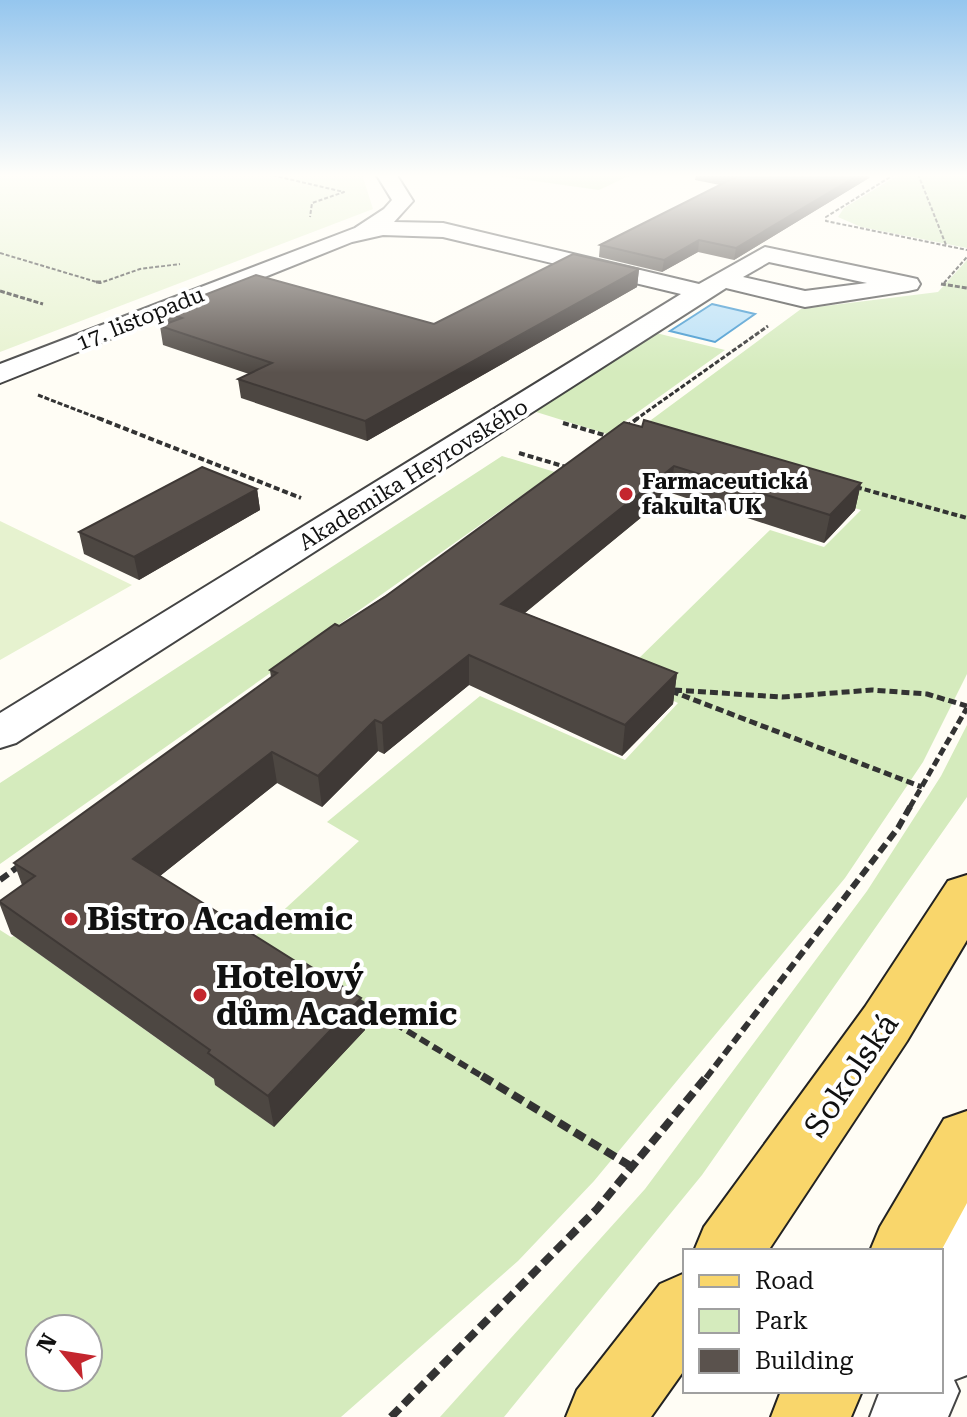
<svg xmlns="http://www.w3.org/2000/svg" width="967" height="1417" font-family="'Roboto Serif',serif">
<rect width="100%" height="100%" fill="#fffdf5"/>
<path fill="#d5ebbd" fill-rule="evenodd" d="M484 174H633L599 190Z
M900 174H967V248L861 227 838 217 844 208Z
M967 260V674L923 762 845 878 594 1181 518 1261 341 1417H0V930L11 937 14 936 218 1082 216 1085 274 1127 238 952 359 841 327 822 480 696 625 760 678 703 645 688 633 664 770 530 824 547 861 510 628 437 801 309 938 292ZM40 1329H88V1377H40Z
M656 333 725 350 607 434 533 411Z
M502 456 555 472 0 864V783Z
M967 725V797L702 1175 504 1417H440L645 1189 867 891 941 776Z"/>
<path fill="#e6f2cf" d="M0 174H362L373 209 0 352Z
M0 521 132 585 0 660Z"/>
<path fill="#b9e0f7" stroke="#3f96cf" stroke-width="2" d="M712 304 755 314 715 342 670 331Z"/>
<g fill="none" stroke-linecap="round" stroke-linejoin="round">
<g stroke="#444" stroke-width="4">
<path id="minor" d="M376 174H396L413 201 394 222 443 223 699 284 765 247 908 277 917 279 920 284 917 289 908 291 805 307 726 288 16 743 0 748V713L681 294 443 237 383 235 352 242 0 383V364L355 228 384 209 392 200ZM769 262 867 283 805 291 743 277Z
M955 1131 967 1136V1375L954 1380 959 1391 948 1417H870L880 1391H941V1251H924L923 1161 932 1140Z"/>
</g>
<g stroke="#222" stroke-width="4">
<path id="major" d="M967 875V940L907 1041 768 1251H694L704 1227 865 1007 948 881Z
M967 1111V1203L941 1251H870L880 1227 944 1119Z
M685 1273V1369L651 1417H566L577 1390 660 1284Z
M781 1391H862L851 1417H771Z"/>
</g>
<path stroke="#333" stroke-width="2" stroke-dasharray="4 2" stroke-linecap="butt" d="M267 174 344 192 312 203 310 217
M895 174 826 217V221L967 250
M918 174 946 245
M0 253 100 283 140 269 180 264
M944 283 967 257"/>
<path stroke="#333" stroke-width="3" stroke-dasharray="5 2" stroke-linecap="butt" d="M96 282H103
M941 284 967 288
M0 291 43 304
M38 395 103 420
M635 420 768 326"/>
<path stroke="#333" stroke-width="4" stroke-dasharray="6 3" stroke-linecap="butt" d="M98 418 301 498
M563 423 611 437
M626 427 638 418
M519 453 566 467
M856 487 967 518"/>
<path stroke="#333" stroke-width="5" stroke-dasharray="8 4" stroke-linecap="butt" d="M674 690 782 697 872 690 927 694 967 706
M671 691 922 787
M910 807 967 708"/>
<path stroke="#333" stroke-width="6" stroke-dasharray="10 5" stroke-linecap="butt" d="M0 880 19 866
M356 1000 485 1078
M706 1078 898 828 911 805"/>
<path stroke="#333" stroke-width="8" stroke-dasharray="12 6" stroke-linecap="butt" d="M482 1076 632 1167
M391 1417 597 1209 707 1076"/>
<use href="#minor" fill="#fff" fill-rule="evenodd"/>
<use href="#major" fill="#f9d66b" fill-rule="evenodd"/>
</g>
<path fill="#4d4742" d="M696 174H870L869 178 734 260 698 252 662 272 599 257 600 245 720 185 695 180Z
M639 269 637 287 367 441 241 398 238 379 249 374 163 345 160 326 165 324 163 311 434 324Z
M642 427 861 483 855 510 824 543 671 493 525 613 677 673 673 704 622 756 469 685 384 754 378 751 322 807 277 783 160 876 300 964 361 998 365 1030 274 1127 215 1085 214 1079 11 934 0 905V901L22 885 14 863 271 678 270 670 339 626Z
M257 489 260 510 139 580 84 554 79 532Z"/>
<path fill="#3f3936" d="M860 174H870L869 178 734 260 736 248Z
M699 240 698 252 662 272 664 260Z
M639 269 637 287 367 441 365 421Z
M674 466 671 493 500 633 501 604Z
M861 483 855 510 824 543 830 515Z
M257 489 260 510 139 580 134 557Z
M469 655V685L384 754 382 723Z
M677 673 673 704 622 756 625 725Z
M375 720 378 751 322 807 318 776Z
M272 752 277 783 141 891 133 859Z
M361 998 365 1030 274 1127 268 1096Z"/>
<path fill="#5a524d" stroke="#3f3936" stroke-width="2" d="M722 174H860L736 248 699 240 664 260 600 245 736 177Z
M573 254 639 269 365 421 238 379 272 363 160 326 182 318 163 311 256 275 434 324Z
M644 420 861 483 830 515 674 466 501 604 677 673 625 725 469 655 382 723 375 720 318 776 272 752 133 859 300 964 303 962 361 998 268 1096 208 1053 210 1050 0 902V901L35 876 14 863 277 673 270 670 335 624 339 626 386 596 624 422 642 427Z
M202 467 257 489 134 557 79 532Z"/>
<linearGradient id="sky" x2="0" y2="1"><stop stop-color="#95c6ee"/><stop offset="0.47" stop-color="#fffefa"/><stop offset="1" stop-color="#fffefa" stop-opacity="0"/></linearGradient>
<rect width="967" height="373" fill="url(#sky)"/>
<g fill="#c4262e" stroke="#fff" stroke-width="3">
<circle cx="626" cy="494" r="8"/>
<circle cx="71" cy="919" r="8"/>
<circle cx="200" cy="995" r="8"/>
</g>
<g text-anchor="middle" stroke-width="8" stroke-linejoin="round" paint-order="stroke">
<g font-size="22" fill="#111" stroke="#fff">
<text transform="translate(140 318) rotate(-22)" y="8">17. listopadu</text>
<text transform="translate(413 474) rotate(-32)" y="8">Akademika Heyrovského</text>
</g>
<g font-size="22" font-weight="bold" fill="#111" stroke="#fff" text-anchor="start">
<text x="642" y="489">Farmaceutická<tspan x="642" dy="25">fakulta UK</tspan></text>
</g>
<g font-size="32" font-weight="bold" fill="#111" stroke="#fff" text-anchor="start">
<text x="87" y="930">Bistro Academic</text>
<text x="216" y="988">Hotelový<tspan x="216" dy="37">dům Academic</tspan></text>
</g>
<g font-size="32" fill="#111" stroke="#fff">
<text transform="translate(851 1075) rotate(-56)" y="11">Sokolská</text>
</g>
</g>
<rect x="683" y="1249" width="260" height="144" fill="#ffffff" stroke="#a0a0a0" stroke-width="2"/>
<rect x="699" y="1275" width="40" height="12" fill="#f9d66b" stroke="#a0a0a0" stroke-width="2"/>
<text x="755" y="1289" font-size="24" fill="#111111">Road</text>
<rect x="699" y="1309" width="40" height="24" fill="#d5ebbd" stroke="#a0a0a0" stroke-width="2"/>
<text x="755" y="1329" font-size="24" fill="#111111">Park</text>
<rect x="699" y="1349" width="40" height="24" fill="#5a524d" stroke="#a0a0a0" stroke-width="2"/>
<text x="755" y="1369" font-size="24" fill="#111111">Building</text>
<g transform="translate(64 1353) rotate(300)"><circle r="38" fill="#ffffff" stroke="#a0a0a0" stroke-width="2"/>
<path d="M0-6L14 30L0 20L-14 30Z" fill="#c4262e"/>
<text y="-12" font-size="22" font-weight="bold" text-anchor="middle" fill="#111111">N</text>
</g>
</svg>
